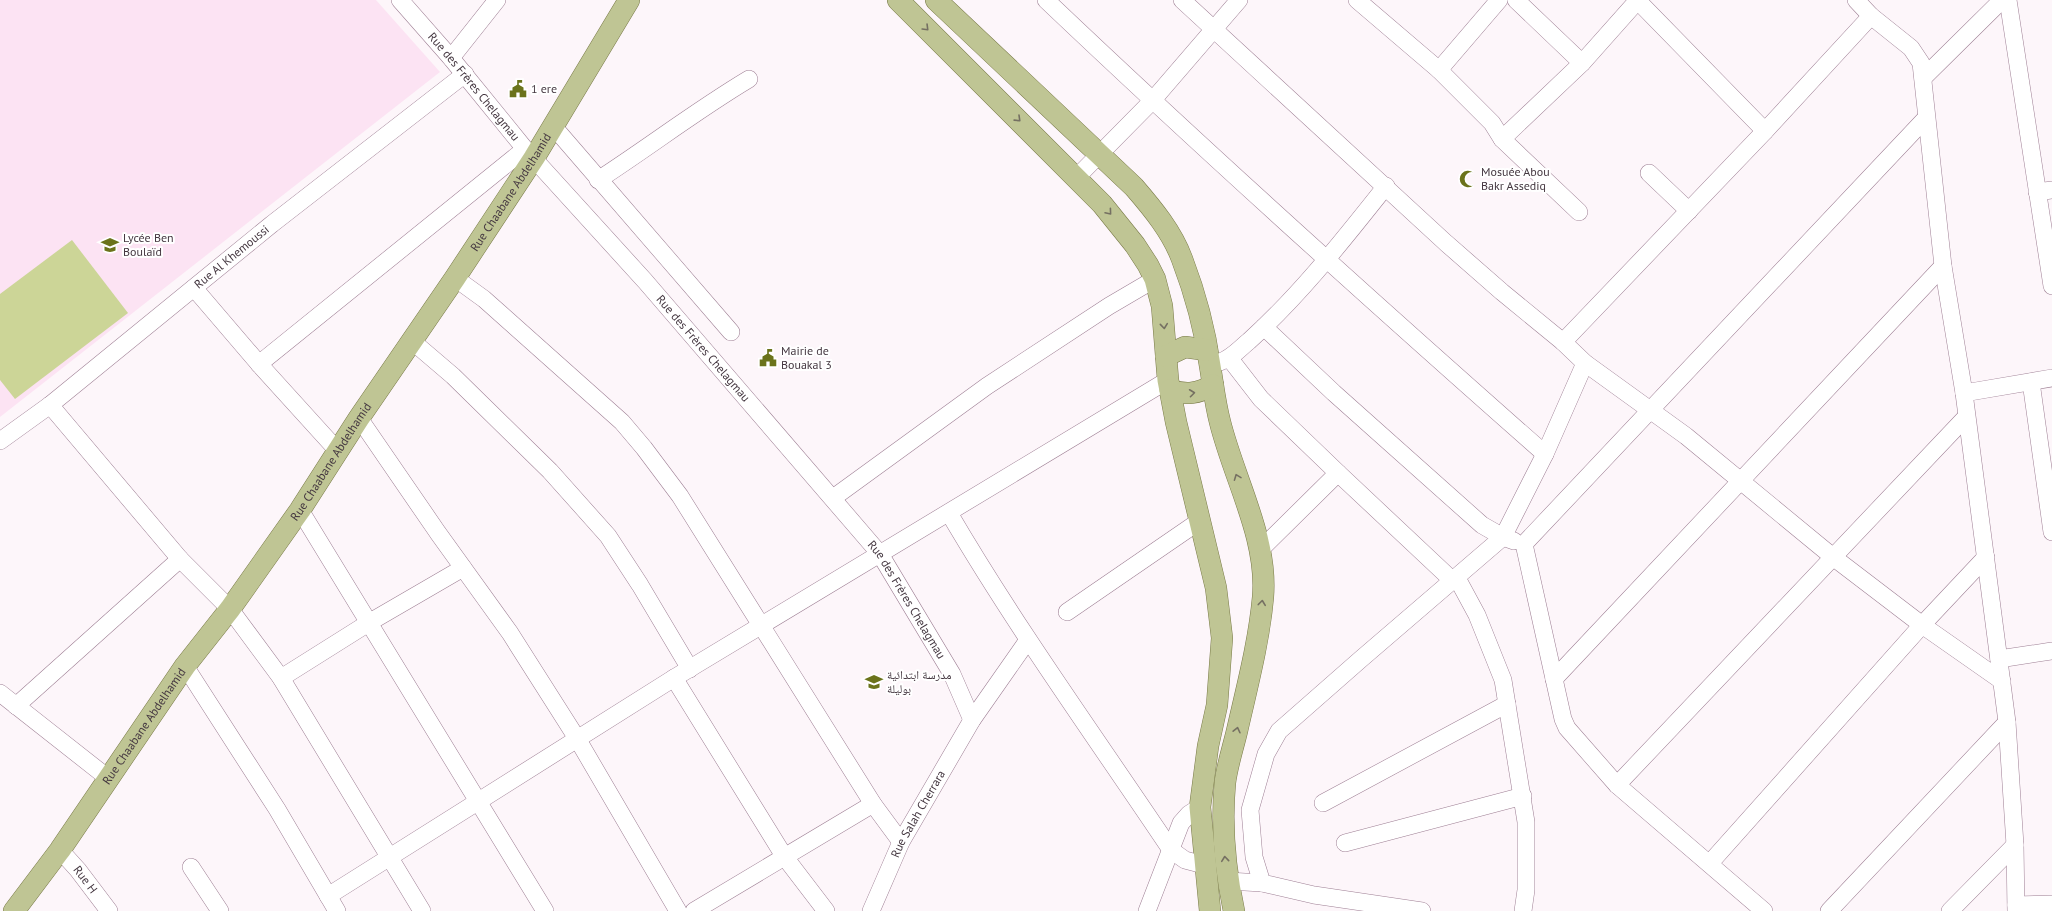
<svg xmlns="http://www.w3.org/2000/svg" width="2052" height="911" font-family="'PT Sans','Noto Naskh Arabic',sans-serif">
<rect width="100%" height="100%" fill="#fdf6fa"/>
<path fill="#fce3f3" d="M0 0H376L440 72 0 417Z"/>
<path fill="#ccd597" d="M72 240 128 313 15 399 0 380V294Z"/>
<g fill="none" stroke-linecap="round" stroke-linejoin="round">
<g stroke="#9e7f94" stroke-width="18">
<g id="minor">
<path id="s1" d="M400 0 451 58 525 149 645 281 880 554 952 674 972 720"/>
<path d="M1046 0C1209 155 1376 305 1545 454"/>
<path d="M1182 0 1446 243 1502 292 1563 342 1585 363 1686 436 1833 557 1922 625 2002 681"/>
<path d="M1357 0 1439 70 1492 123 1502 139 1579 212"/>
<path d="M1516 0 1582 63"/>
<path d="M1637 0 1765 131"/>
<path d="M1856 0 1871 16 1911 48 1921 63 1943 266 1964 393 2007 722 2015 845 2016 911"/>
<path d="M2008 0 2052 286"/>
<path d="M451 58 497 0"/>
<path d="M1439 70 1499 0"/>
<path d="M1923 78 2002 0"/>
<path d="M553 126 731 332"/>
<path d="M1502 139 1582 63 1638 0"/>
<path d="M1649 173 1689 211"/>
<path d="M1077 177 1152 101 1239 0"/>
<path d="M598 180C649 147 697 110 749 79"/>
<path d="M2037 192 2052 190"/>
<path d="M455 278 484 299 622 422 644 448 680 496 873 804 901 842"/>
<path d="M194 288 259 364 337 450"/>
<path d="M1264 327 1334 393 1482 525 1503 537 1514 541"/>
<path d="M412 341 453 376 550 471 608 536 640 585 690 669"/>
<path d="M1563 342 1765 131 1871 16"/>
<path d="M1230 359 1261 399 1338 473 1453 581"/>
<path d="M1220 362C1232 358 1239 349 1249 341 1301 294 1343 240 1386 186"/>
<path d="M259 364 525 149"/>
<path d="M2031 382 2052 532"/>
<path d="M1964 393 2052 378"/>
<path d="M50 405 180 559 230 609 281 678 422 911"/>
<path d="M359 418 438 533 510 633 578 740 678 911"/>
<path id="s2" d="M0 441 50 405 272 224 465 74"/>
<path d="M833 498 987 386 1109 306 1155 279"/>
<path d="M300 510 545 911"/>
<path d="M949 513C1017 629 1096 738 1171 850L1185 860 1204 865"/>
<path d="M1524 544 1926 118"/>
<path d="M1524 544 1563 719 1567 728 1617 785 1764 911"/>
<path d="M1260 550 1338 473"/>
<path d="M1457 578 1477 615 1503 680 1526 822V890L1523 911"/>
<path d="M1067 612 1201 520"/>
<path d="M1999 659 2052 651"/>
<path d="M185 666 277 809 337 911"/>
<path d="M281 678 370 622 463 568"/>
<path d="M674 678 784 856 826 911"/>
<path d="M1554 679 1943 266"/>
<path d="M0 693 108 778"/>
<path d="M16 706 180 559"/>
<path d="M1617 785 1966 417"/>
<path d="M1323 803 1507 704"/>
<path d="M1345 843 1523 796"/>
<path id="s3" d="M60 850 78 870 109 911"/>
<path d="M1710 863 1922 625 1986 557"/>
<path d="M191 867 220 911"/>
<path d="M1228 881 1262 883"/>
<path d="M328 896 674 678 1168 380"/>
<path d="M2016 905 2052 904"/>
<path d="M694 911 873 804"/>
<path id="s4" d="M871 911 901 842 972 720 1028 640"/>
<path d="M1147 911 1181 823 1189 814 1200 807"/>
<path d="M1422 911 1314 895 1262 883 1254 857 1250 810 1266 754 1279 731 1361 659 1503 537 1545 454 1585 363"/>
<path d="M1829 911 2007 722"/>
<path d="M1950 911 2015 845"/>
</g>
</g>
<g stroke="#797a48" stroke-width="22">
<g id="major">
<path d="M898 0 1102 204 1135 245 1148 265 1155 279 1162 306 1168 380 1176 422 1216 588 1222 638 1217 705 1208 746 1200 807 1210 911"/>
<path d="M936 0 1134 187C1153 209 1172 232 1182 259 1195 293 1205 330 1210 366 1213 384 1215 403 1220 422 1234 479 1268 538 1263 597 1259 642 1247 687 1237 731 1233 748 1227 766 1225 783 1221 826 1225 869 1234 911"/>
<path d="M1166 356 1185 347 1207 350"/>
<path d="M1170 390C1186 395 1198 394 1213 385"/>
<path id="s5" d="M14 911 60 850 185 666 230 609 300 510 359 418 455 278 534 158 629 0"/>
</g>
</g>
<use href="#minor" stroke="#fff" stroke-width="17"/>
<use href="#major" stroke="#bfc594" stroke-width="21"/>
</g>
<defs><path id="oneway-chevron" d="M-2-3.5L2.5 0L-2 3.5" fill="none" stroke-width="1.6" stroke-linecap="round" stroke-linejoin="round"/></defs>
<g stroke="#757062">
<use href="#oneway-chevron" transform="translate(926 28) rotate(45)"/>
<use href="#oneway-chevron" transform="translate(1018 119) rotate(44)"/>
<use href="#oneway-chevron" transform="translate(1109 212) rotate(50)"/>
<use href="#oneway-chevron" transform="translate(1164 326) rotate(84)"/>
<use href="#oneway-chevron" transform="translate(1192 393) rotate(-7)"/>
<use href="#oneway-chevron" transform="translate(1237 477) rotate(-111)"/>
<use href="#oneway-chevron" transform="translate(1262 603) rotate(-83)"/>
<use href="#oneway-chevron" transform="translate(1237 730) rotate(-77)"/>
<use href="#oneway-chevron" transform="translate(1225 859) rotate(-96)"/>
</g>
<defs>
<g id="civic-bare" transform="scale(1.38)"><path d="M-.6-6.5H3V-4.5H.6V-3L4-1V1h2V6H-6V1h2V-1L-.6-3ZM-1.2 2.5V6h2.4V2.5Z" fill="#6b731b" stroke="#fff" stroke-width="2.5" paint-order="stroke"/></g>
<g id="mosque-bare" transform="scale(1.38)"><path d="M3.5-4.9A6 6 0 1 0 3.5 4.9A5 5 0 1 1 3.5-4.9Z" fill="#6b731b" stroke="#fff" stroke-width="2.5" paint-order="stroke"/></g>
<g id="school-bare" transform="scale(1.38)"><path d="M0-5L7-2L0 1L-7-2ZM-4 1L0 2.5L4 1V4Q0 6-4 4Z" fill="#6b731b" stroke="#fff" stroke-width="2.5" paint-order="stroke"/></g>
</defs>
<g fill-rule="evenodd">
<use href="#civic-bare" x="518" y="89"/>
<use href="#mosque-bare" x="1468" y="179"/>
<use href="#school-bare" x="110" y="245"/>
<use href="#civic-bare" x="768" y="358"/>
<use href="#school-bare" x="874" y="682"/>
</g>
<g text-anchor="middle" stroke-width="4" stroke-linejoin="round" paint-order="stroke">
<g font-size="12" fill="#443740" stroke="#fff">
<text dy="4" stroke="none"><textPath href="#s1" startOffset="114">Rue des Frères Chelagmau</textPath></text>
<text dy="4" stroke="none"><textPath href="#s5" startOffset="874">Rue Chaabane Abdelhamid</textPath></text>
<text dy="4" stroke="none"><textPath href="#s2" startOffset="296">Rue Al Khemoussi</textPath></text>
<text dy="4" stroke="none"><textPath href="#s1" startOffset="462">Rue des Frères Chelagmau</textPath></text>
<text dy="4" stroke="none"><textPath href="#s5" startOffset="550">Rue Chaabane Abdelhamid</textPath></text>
<text dy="4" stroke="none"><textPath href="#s1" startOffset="786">Rue des Frères Chelagmau</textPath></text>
<text dy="4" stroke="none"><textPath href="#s5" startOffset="226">Rue Chaabane Abdelhamid</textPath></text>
<text dy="4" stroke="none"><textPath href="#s4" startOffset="108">Rue Salah Cherrara</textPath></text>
<text dy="4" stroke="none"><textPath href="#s3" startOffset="39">Rue H</textPath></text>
</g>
<g font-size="12" fill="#443740" stroke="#fff" text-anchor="start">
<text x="531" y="93">1 ere</text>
<text x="1481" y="176">Mosuée Abou<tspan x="1481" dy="14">Bakr Assediq</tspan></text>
<text x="123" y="242">Lycée Ben<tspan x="123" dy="14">Boulaïd</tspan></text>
<text x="781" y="355">Mairie de<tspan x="781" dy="14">Bouakal 3</tspan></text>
<text x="887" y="679">مدرسة ابتدائية<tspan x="887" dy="14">بوليلة</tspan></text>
</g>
</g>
</svg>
